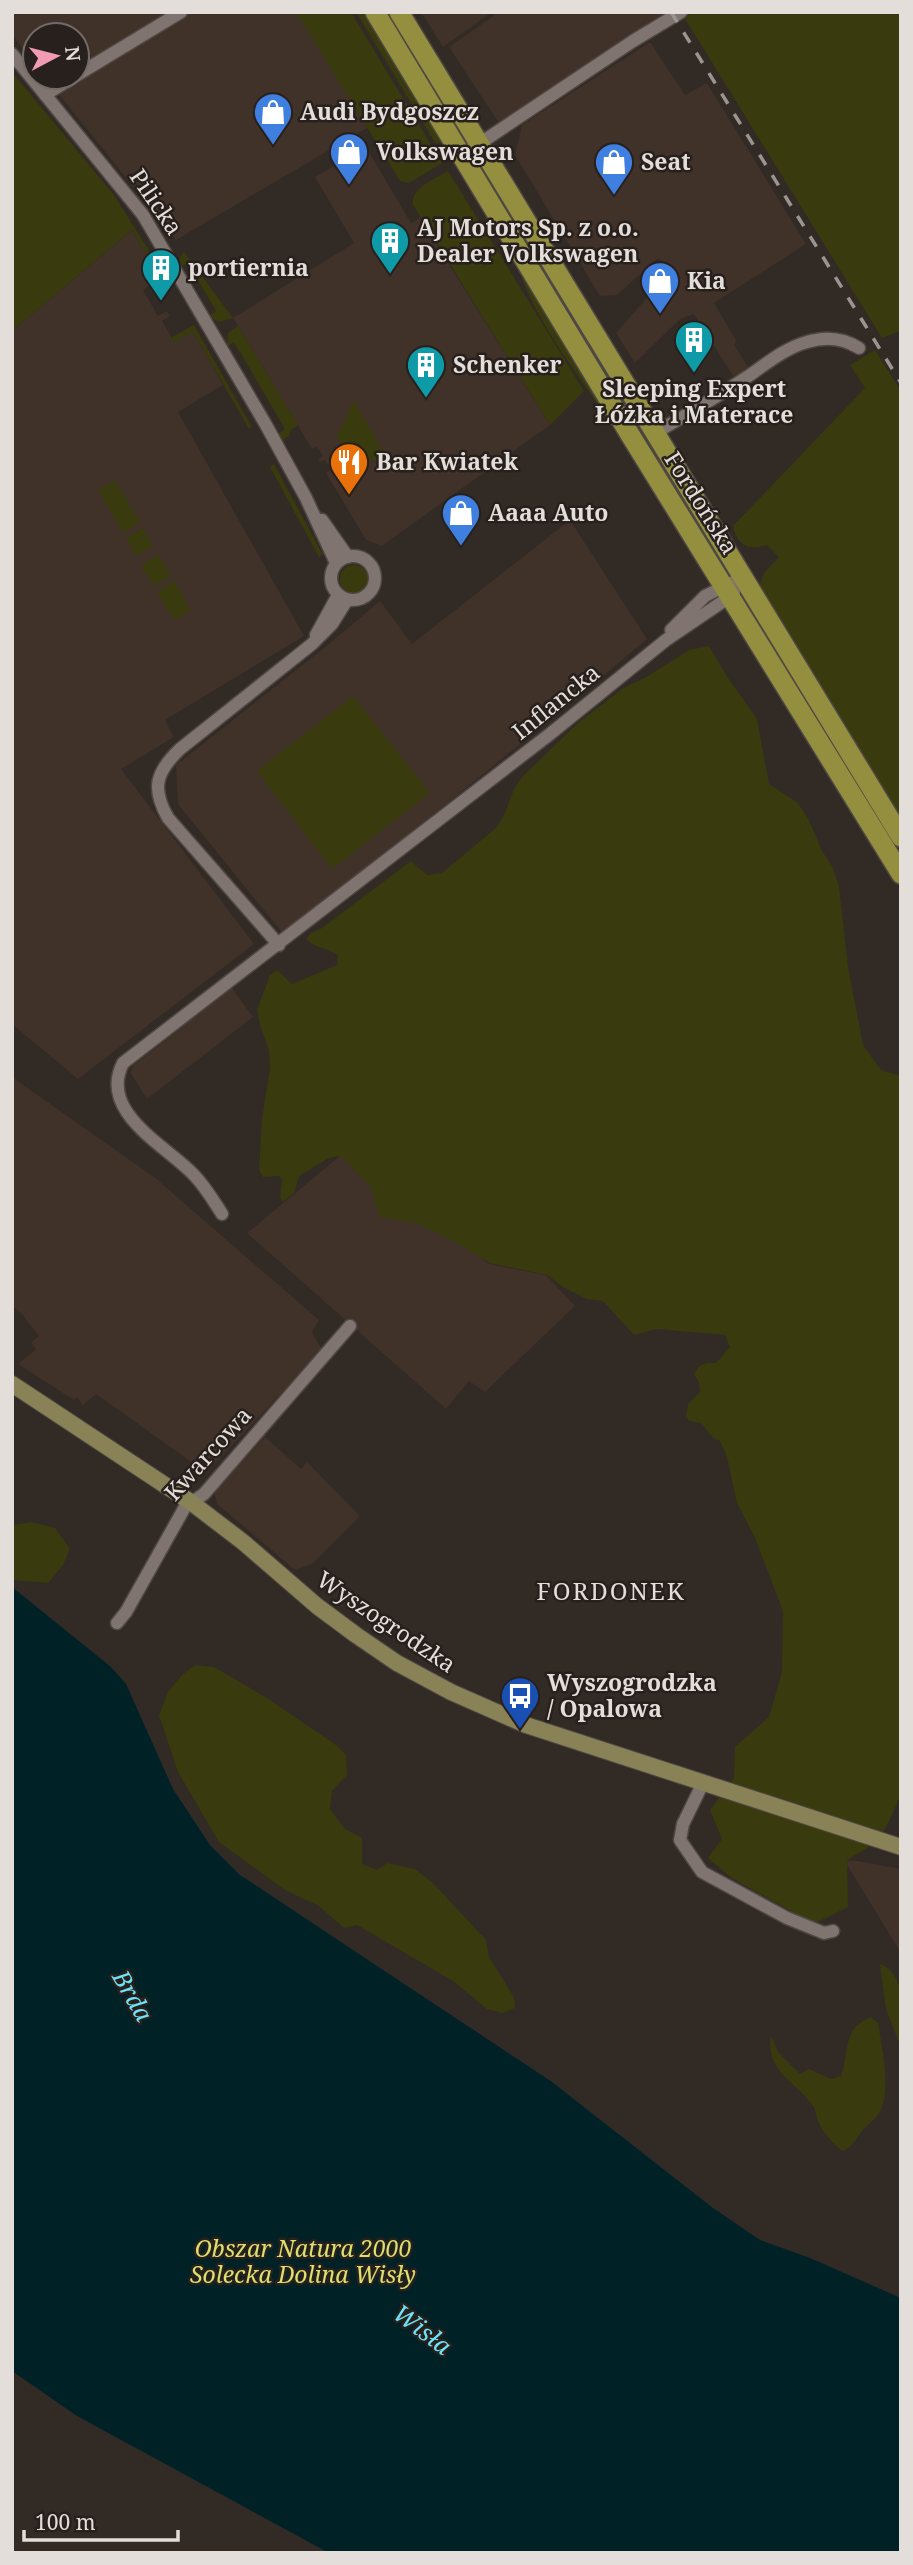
<svg xmlns="http://www.w3.org/2000/svg" width="913" height="2565" font-family="'Noto Serif',serif">
<rect width="100%" height="100%" fill="#322a25"/>
<path fill="#403129" d="M12 12H303L372 125 176 240 45 77H77V35H35V64L12 35Z
M421 12H492L443 47Z
M499 12H664L668 19 501 126 449 47Z
M650 42 685 95 707 83 806 244 714 303 736 340 734 345 750 370 735 379 694 314 680 319 635 363 616 333 673 268 658 258 617 295 600 296 515 155 522 125Z
M366 147 411 223 420 218 550 425 382 546 366 540 326 473 331 470 325 460 320 462 318 459 323 456 317 446 312 449 233 318 354 243 315 177Z
M132 230 161 278 143 290 158 316 167 311 170 316 162 321 174 341 193 331 223 385 178 412 304 636 165 720 174 737 121 769 254 944 78 1079 12 1024V331Z
M570 520 647 639 571 703 284 935 178 804 176 765 329 644 380 601 412 644Z
M232 988 253 1017 147 1099 130 1072 134 1065Z
M12 1077 154 1177 319 1320 312 1332 322 1350 218 1460 203 1473 193 1463 96 1394 83 1405 77 1397 74 1400 18 1364 36 1349 31 1343 39 1336 21 1313 12 1306Z
M347 1150 489 1264 546 1275 575 1306 485 1392 469 1381 446 1409 247 1233Z
M265 1437 301 1469 307 1462 360 1516 312 1564 295 1570 217 1504 214 1492Z
M844 1860 858 1861 901 1869V1953Z"/>
<path fill="#393a0e" d="M296 12H351L442 163 409 183 400 181Z
M356 12H370L444 141 436 144Z
M690 12H901V331L882 338 684 17Z
M12 72 114 195 165 276 161 278 132 230 12 331Z
M476 156 720 550 715 553 673 485 632 427 473 158Z
M448 171 584 391 550 425 413 205C410 188 435 179 448 171Z
M184 252 233 318 218 322 209 316 216 311 188 263 181 266C178 261 180 256 184 252Z
M521 276 536 291 618 427 615 431C584 381 542 332 521 276Z
M194 325 252 427 249 429 193 332 174 342 172 337Z
M238 326 298 425 291 430 289 436 281 441 278 434 285 429 234 342 227 346 228 333Z
M875 350 901 391V827L759 586 764 573 779 557 767 545C746 550 738 546 733 526L865 388 850 365Z
M354 401 389 461 348 459 337 435Z
M274 464 323 555 319 557 270 467Z
M115 480 140 523 123 533 98 490Z
M143 528 153 546 136 556 126 538Z
M159 555 171 576 154 586 141 565Z
M340 579a14 14 0 1 1 28 0a14 14 0 1 1-28 0Z
M174 581 191 611 176 619 171 616 157 592Z
M709 646 726 675 757 719 769 784 798 803 809 820 822 851 832 866 839 886 848 967 863 1045 881 1070 901 1076V1794C885 1831 884 1840 847 1860L848 1907 814 1924 730 1877 708 1858 722 1839 710 1810 734 1778 735 1747 769 1717 782 1672 783 1611 755 1538 737 1503 727 1457 720 1441 713 1438 701 1423 689 1421 686 1415 688 1404 700 1392 699 1382 694 1375 698 1367 706 1363H716L730 1347 725 1335 657 1329 634 1335 603 1301 587 1299 563 1287 547 1275 490 1263 455 1242 419 1224 380 1217 370 1186 341 1156 329 1158 299 1176 294 1193 283 1202 280 1198 282 1181 280 1176 263 1177 259 1170 262 1119 270 1069 269 1050 260 1025 257 1010 270 975 277 970 292 984 337 965 338 956C328 947 316 949 306 939L311 933 322 928 411 861 427 875 442 873 497 827 505 813 514 789 523 776 578 723 622 689 648 676 689 650Z
M353 696 430 793 332 869 257 771Z
M31 1522 55 1528 70 1549 63 1565 48 1583 12 1580V1525Z
M195 1665 214 1667 267 1698 336 1745 346 1755 347 1775 332 1791 330 1809 345 1829 362 1838V1864L377 1870 387 1863 415 1869 433 1883 486 1940 489 1957 514 1997 515 2008 502 2013 487 2009 453 1981 357 1925 344 1928 319 1906 285 1890 219 1842 178 1772 159 1715 168 1692 182 1675Z
M880 1964C910 1975 901 2022 901 2048L886 2009Z
M871 2017 878 2023C882 2048 893 2096 877 2116 872 2122 866 2126 861 2132 855 2140 852 2148 842 2151 833 2143 823 2133 818 2121 816 2116 816 2110 813 2106 795 2080 765 2072 771 2035L778 2052 800 2074 809 2069 831 2079 841 2076C850 2052 841 2029 871 2017Z"/>
<path fill="#002227" d="M12 1587 111 1667 126 1684 173 1789 210 1845 240 1875 552 2082 713 2208 760 2240 810 2258 901 2298V2553H329L77 2416 12 2371Z"/>
<g fill="none" stroke-linecap="round" stroke-linejoin="round">
<g stroke="#4f4743" stroke-width="15">
<path id="street" d="M12 54 143 215 266 425 306 498 336 563
M77 75 181 12
M45 95 74 77
M461 156 633 41 681 12
M655 433C686 415 717 397 747 377 766 364 785 348 807 342 826 336 843 338 859 348
M322 520 348 557
M331 578a22 22 0 1 1 44 0a22 22 0 1 1-44 0Z
M671 630 705 596 743 577
M316 635 338 595
M279 945 168 818C151 788 156 772 180 749L312 644 332 624 347 600
M222 1214C213 1200 205 1186 193 1174 165 1145 98 1112 123 1063L550 734 666 640 731 596 734 592
M117 1623 126 1612 185 1507 204 1494 350 1326
M703 1783 683 1824 680 1840 702 1872 787 1918 824 1933 833 1931"/>
</g>
<g stroke="#4f4743" stroke-width="18">
<path id="secondary" d="M12 1384 192 1503 243 1542 317 1606 356 1635 397 1663 451 1692 526 1725 901 1847"/>
</g>
<g stroke="#4f4743" stroke-width="22">
<path id="primary" d="M375 12 629 433 901 874
M399 12 901 837"/>
</g>
<use href="#street" stroke="#7f746f" stroke-width="12"/>
<use href="#secondary" stroke="#898256" stroke-width="16"/>
<use href="#primary" stroke="#938f3e" stroke-width="19"/>
<path stroke="#9b9490" stroke-width="3.5" stroke-dasharray="12 12" stroke-linecap="butt" d="M671 12 901 383"/>
</g>
<defs>
<g id="shop-pin" transform="scale(2.0125)"><path d="M0 17L-7.5 6A9.5 9.5 0 1 1 7.5 6Z" fill="#3f7fe0" stroke="#28201c"/><path d="M-5-2.5h2.3a2.7 3.5 0 0 1 5.4 0H5L5.5 6h-11ZM-1.5-2.5h3a1.5 2.3 0 0 0-3 0Z" fill="#fff"/></g>
<g id="building-pin" transform="scale(2.0125)"><path d="M0 17L-7.5 6A9.5 9.5 0 1 1 7.5 6Z" fill="#0f9aa8" stroke="#28201c"/><path d="M-4-6H4V6H1V3H-1V6H-4ZM-2.5-4.3h1.7v1.8h-1.7ZM.8-4.3h1.7v1.8H.8ZM-2.5-1h1.7V.8h-1.7ZM.8-1h1.7V.8H.8Z" fill="#fff"/></g>
<g id="restaurant-pin" transform="scale(2.0125)"><path d="M0 17L-7.5 6A9.5 9.5 0 1 1 7.5 6Z" fill="#e8710a" stroke="#28201c"/><path d="M-5-6h1v4h1v-4h1v4h1v-4h1v5L-1.5 .5V6h-2V.5L-5-1ZM5-6V6H3V1.5H1.5Q1.5-4 5-6Z" fill="#fff"/></g>
<g id="bus-pin" transform="scale(2.0125)"><path d="M0 17L-7.5 6A9.5 9.5 0 1 1 7.5 6Z" fill="#1a4fb4" stroke="#28201c"/><path d="M-5-6H5V4H4V6H2V4H-2V6H-4V4H-5ZM-3.5-4V0h7V-4ZM-3.5 1.2v1.5H-2V1.2ZM2 1.2v1.5H3.5V1.2Z" fill="#fff"/></g>
</defs>
<g fill-rule="evenodd">
<use href="#shop-pin" x="273" y="112"/>
<use href="#shop-pin" x="349" y="152"/>
<use href="#shop-pin" x="614" y="162"/>
<use href="#building-pin" x="390" y="241"/>
<use href="#building-pin" x="161" y="268"/>
<use href="#shop-pin" x="660" y="281"/>
<use href="#building-pin" x="694" y="340"/>
<use href="#building-pin" x="426" y="365"/>
<use href="#restaurant-pin" x="349" y="462"/>
<use href="#shop-pin" x="461" y="513"/>
<use href="#bus-pin" x="520" y="1696"/>
</g>
<g text-anchor="middle" stroke-width="5" stroke-linejoin="round" paint-order="stroke">
<g font-size="23" font-weight="bold" fill="#e4dedb" stroke="#28201c" text-anchor="start">
<text x="300" y="120">Audi Bydgoszcz</text>
<text x="376" y="160">Volkswagen</text>
<text x="641" y="170">Seat</text>
<text x="417" y="236">AJ Motors Sp. z o.o.<tspan x="417" dy="26">Dealer Volkswagen</tspan></text>
<text x="188" y="276">portiernia</text>
<text x="687" y="289">Kia</text>
<text x="453" y="373">Schenker</text>
<text x="694" y="397" text-anchor="middle">Sleeping Expert<tspan x="694" dy="26">Łóżka i Materace</tspan></text>
<text x="376" y="470">Bar Kwiatek</text>
<text x="488" y="521">Aaaa Auto</text>
<text x="547" y="1691">Wyszogrodzka<tspan x="547" dy="26">/ Opalowa</tspan></text>
</g>
<g font-size="23" fill="#e4dedb" stroke="#28201c">
<text transform="translate(156 202) rotate(56)" y="8">Pilicka</text>
<text transform="translate(701 503) rotate(58)" y="8">Fordońska</text>
<text transform="translate(556 702) rotate(-39)" y="8">Inflancka</text>
<text transform="translate(208 1454) rotate(-48)" y="8">Kwarcowa</text>
<text transform="translate(386 1622) rotate(34)" y="8">Wyszogrodzka</text>
</g>
<g font-size="23" font-style="italic" fill="#dbe06f" stroke="#28201c">
<text x="303" y="2257">Obszar Natura 2000<tspan x="303" dy="26">Solecka Dolina Wisły</tspan></text>
</g>
<g font-size="24" letter-spacing="2" fill="#e4dedb" stroke="#28201c">
<text x="611" y="1600">FORDONEK</text>
</g>
<g font-size="24" font-style="italic" fill="#6ee4f8" stroke="#28201c">
<text transform="translate(132 1996) rotate(60)" y="8">Brda</text>
<text transform="translate(422 2330) rotate(37)" y="8">Wisła</text>
</g>
</g>
<rect width="913" height="2565" fill="none" stroke="#e4dedb" stroke-width="28"/>
<g transform="translate(56 56) rotate(83)"><circle r="33" fill="#28201c" stroke="#736c68" stroke-width="2"/>
<path d="M0-5L12 26L0 18L-12 26Z" fill="#f19ab3"/>
<text y="-10" font-size="19" font-weight="bold" text-anchor="middle" fill="#e4dedb">N</text>
</g>
<path d="M24 2530v10h154v-10" fill="none" stroke="#e4dedb" stroke-width="3.5"/>
<text x="35" y="2530" font-size="21" fill="#e4dedb" stroke="#28201c" stroke-width="5" paint-order="stroke">100 m</text>
</svg>
